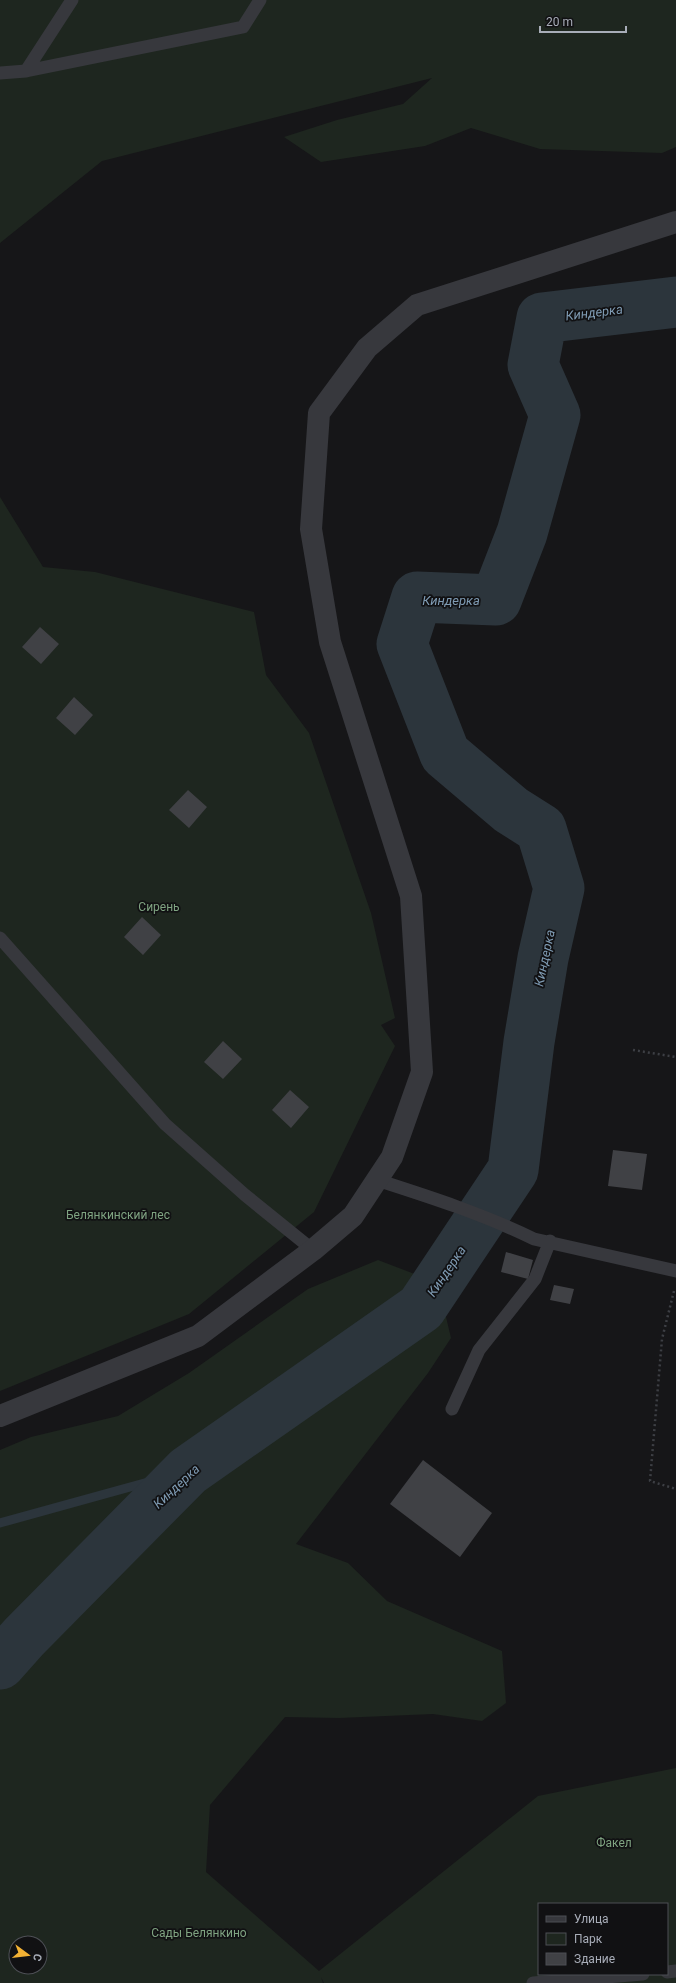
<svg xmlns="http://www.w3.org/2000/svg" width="676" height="1983" font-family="Roboto,sans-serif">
<rect width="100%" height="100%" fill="#161618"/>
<path fill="#1e261f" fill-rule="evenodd" d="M0 0H676V147L662 153 540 149 471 128 425 146 321 162 284 137 337 120 403 104 432 78 102 161 0 243Z
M0 497 43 567 95 572 254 612 266 675 309 733 371 913 395 1018 381 1025 395 1046 314 1212 189 1314 0 1391Z
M378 1260 438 1283 451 1338 428 1373 296 1544 348 1563 387 1601 502 1651 506 1703 482 1721 433 1714 339 1718 285 1717 210 1805 206 1872 319 1971 538 1796 676 1768V1983H324L321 1977 323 1983H0V1450L31 1437 118 1416 189 1373 308 1289ZM539 1904H667V1974H539ZM16 1943H40V1967H16Z"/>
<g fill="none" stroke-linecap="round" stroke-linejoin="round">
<path stroke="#2c353c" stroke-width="9" d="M0 1523 188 1471"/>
<path stroke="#2c353c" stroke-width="51" d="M0 1664 24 1637 188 1471 421 1308 513 1170 529 1042 543 958 559 888 541 829 511 810 445 754 402 644 417 597 496 600 522 533 555 415 533 365 542 318 676 302"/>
</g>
<path fill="#404145" d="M40 627 59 644 41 664 22 647Z
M74 697 93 715 75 735 56 718Z
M188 790 207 807 189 828 169 810Z
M142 917 161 935 143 955 124 937Z
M223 1041 242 1059 223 1079 204 1062Z
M290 1090 309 1107 291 1128 272 1110Z
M613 1150 647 1154 642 1190 608 1186Z
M506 1252 533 1260 528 1279 501 1272Z
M554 1285 574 1289 570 1304 550 1300Z
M423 1460 492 1513 460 1557 390 1504Z"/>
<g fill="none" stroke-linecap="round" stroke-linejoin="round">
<path stroke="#3d3f44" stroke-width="2.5" stroke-dasharray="2 3" stroke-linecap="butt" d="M633 1050 676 1057
M674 1291 662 1339 650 1481 676 1489"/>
<path stroke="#37383d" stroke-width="13" d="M26 71 243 27 260 0
M0 73 26 71 72 0
M0 938 165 1124 245 1195 313 1250
M377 1180C430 1197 483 1214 534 1239L676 1271
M452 1409 479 1350 535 1279 550 1241
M667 1972 676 1971
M533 1983 643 1974"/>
<path stroke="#37383d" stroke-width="22" d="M0 1416 198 1336 313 1250 353 1216 392 1157 422 1072 411 896 330 642 311 529 319 413 367 348 417 305 676 222"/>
</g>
<g text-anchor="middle" stroke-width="3.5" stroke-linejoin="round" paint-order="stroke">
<g font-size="12" fill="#7fa381" stroke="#111113">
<text x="159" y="911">Сирень</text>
<text x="118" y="1219">Белянкинский лес</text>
<text x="614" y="1847">Факел</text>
<text x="199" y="1937">Сады Белянкино</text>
</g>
<g font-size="13" font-style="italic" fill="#7f9bb3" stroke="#111113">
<text transform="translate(594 312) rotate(-7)" y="5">Киндерка</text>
<text x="451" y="605">Киндерка</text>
<text transform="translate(544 958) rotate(-78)" y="5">Киндерка</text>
<text transform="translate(446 1271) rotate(-56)" y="5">Киндерка</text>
<text transform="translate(176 1486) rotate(-43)" y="5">Киндерка</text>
</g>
</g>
<rect x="538" y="1903" width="130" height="72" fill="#111113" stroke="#4d4f55"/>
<rect x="546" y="1916" width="20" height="6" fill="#37383d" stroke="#4d4f55"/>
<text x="574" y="1923" font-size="12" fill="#a8adb8">Улица</text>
<rect x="546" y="1933" width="20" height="12" fill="#1e261f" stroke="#4d4f55"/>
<text x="574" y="1943" font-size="12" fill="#a8adb8">Парк</text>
<rect x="546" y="1953" width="20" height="12" fill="#404145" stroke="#4d4f55"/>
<text x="574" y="1963" font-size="12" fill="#a8adb8">Здание</text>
<g transform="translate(28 1955) rotate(105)"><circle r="19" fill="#111113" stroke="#4d4f55"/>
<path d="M0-3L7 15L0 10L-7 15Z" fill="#f2b134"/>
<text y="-6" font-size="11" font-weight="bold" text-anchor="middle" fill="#a8adb8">С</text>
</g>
<path d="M540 26v6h86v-6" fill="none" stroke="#a8adb8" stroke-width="2"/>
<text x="546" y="26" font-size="12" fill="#a8adb8" stroke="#111113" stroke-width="3" paint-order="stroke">20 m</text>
</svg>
